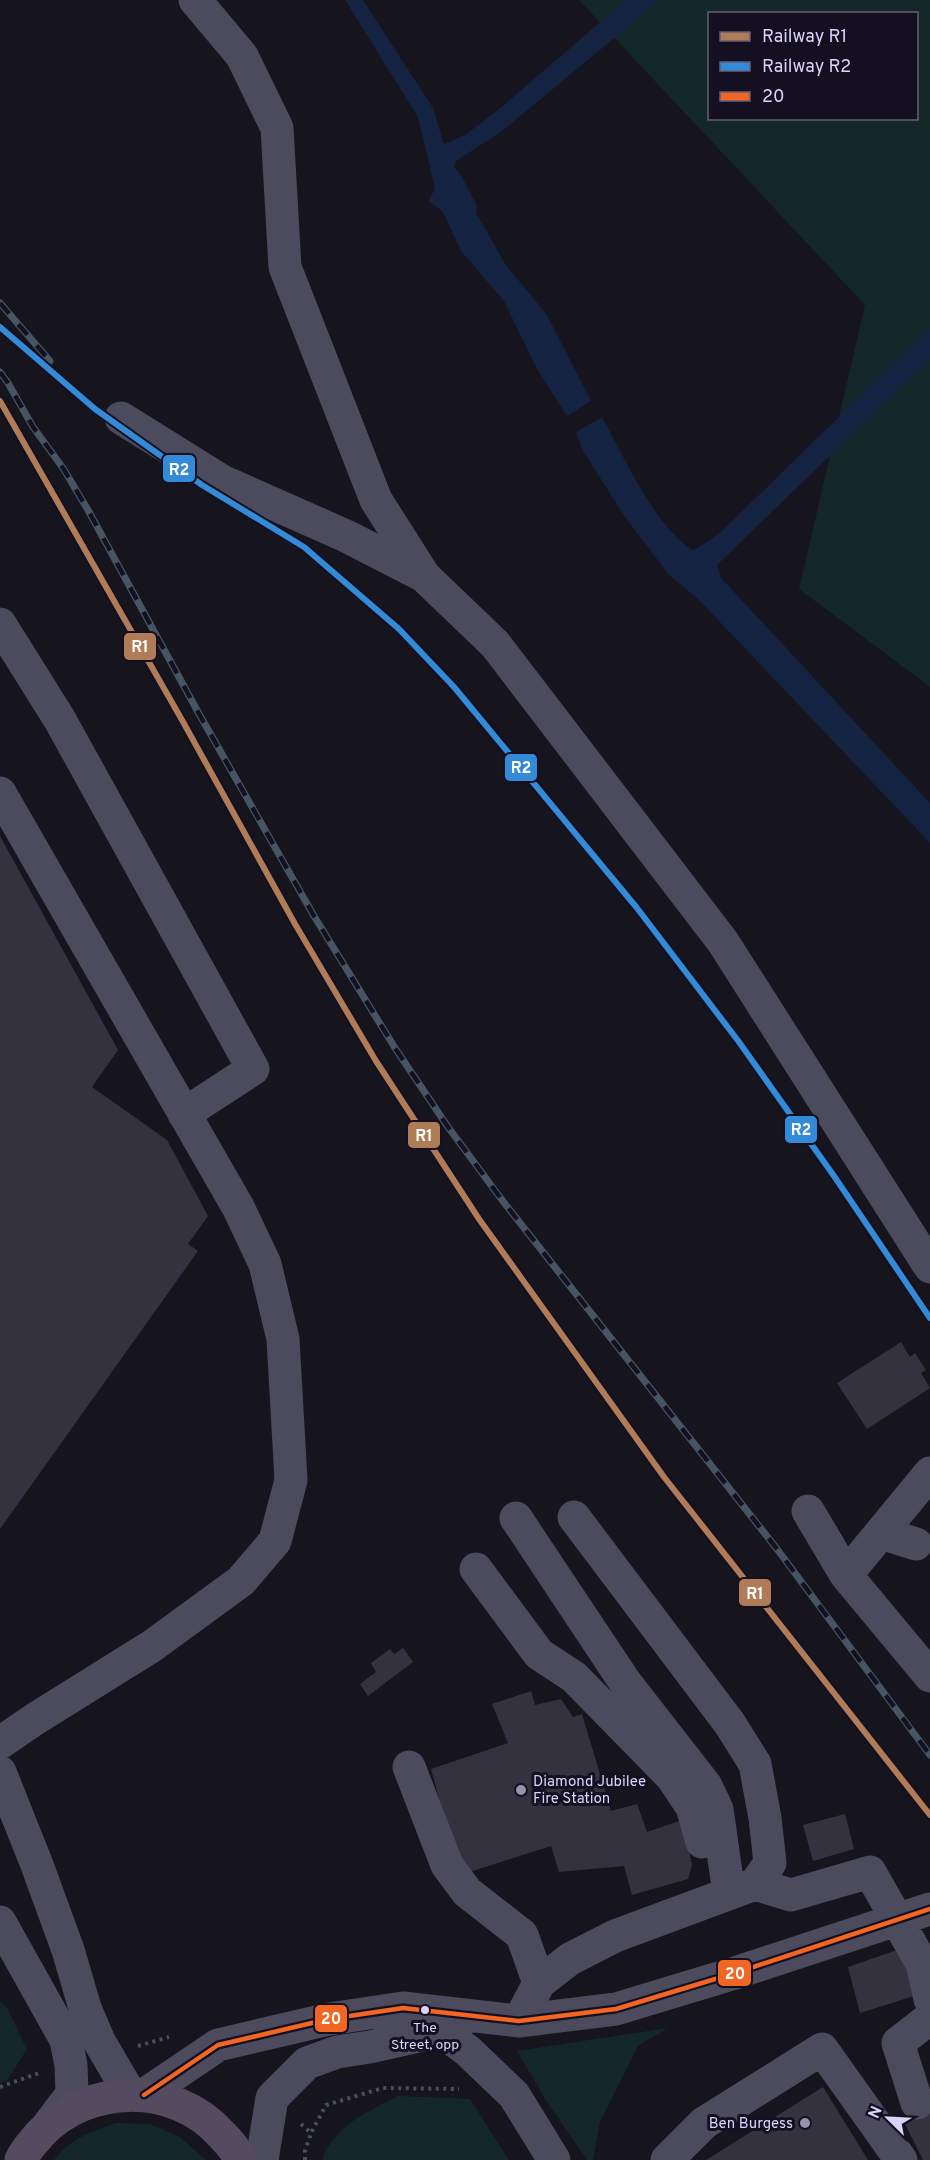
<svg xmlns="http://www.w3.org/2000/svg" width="930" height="2160" font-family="Overpass,sans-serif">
<rect width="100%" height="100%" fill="#16141d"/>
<path fill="#142728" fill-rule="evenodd" d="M579 0H930V687L799 589 865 305ZM710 14H916V118H710Z
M0 2002 6 2006 27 2049 7 2081 0 2083Z
M668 2028 638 2046 600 2122 593 2160H587L545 2099 517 2051Z
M398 2096 470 2099 509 2160H322C334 2125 368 2112 398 2096Z
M116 2123 150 2124 180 2137 206 2160H54C69 2139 93 2131 116 2123Z"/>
<path fill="#152342" d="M345 0H363L433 108 444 144 465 135 498 110 626 0H660L501 132 456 161 454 167 461 175 477 206 476 213 506 265 547 315 591 401 567 416 537 369 504 301 461 251 443 212 429 201 435 188 418 117Z
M930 328V359L717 565 722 579 930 803V843L698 599 669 575 625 517 583 451 576 432 602 417C625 458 653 524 692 550L696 549 720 533Z"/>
<path fill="#34323f" d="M0 836 118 1050 92 1087 167 1140 208 1216 188 1244 198 1251 0 1529Z
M901 1342 910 1357 915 1353 926 1370 921 1373 930 1388 867 1429 837 1383Z
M403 1648 413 1662 368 1696 360 1684 376 1672 371 1663 390 1649 394 1654Z
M531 1691 535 1705 561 1699 573 1717 582 1714 611 1811 637 1804 647 1832 682 1820 692 1865 688 1879 632 1895 624 1866 559 1872 551 1846 460 1875 431 1769 508 1743 492 1704Z
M845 1814 854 1849 813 1861 803 1825Z
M900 1949 914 1996 860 2013 848 1967Z
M823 2087 868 2160H706Z
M930 2111V2160H923L905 2124Z"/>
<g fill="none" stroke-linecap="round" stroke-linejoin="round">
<path stroke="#47505c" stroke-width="4" stroke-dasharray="3 4.5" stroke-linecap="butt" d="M138 2046 169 2037
M0 2087 39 2073
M301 2124 311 2133 326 2105 383 2088 459 2089
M305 2160V2151L311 2133"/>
<path stroke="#4c4a5d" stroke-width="33" d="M195 0 242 56 277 128 285 267 376 500 423 574
M121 418 222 481 346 536 424 576 495 644 723 942 930 1267
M0 624 60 720 253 1069 184 1114
M0 793 238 1207 265 1264 283 1339 291 1480 275 1541 241 1581 152 1646 35 1719 0 1743
M930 1473 846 1575 930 1676
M808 1511 846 1575
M574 1517 730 1724 755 1764 765 1818 770 1863 755 1884
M516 1518 625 1682 706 1786 717 1809 729 1894
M881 1533 916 1544
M476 1569 539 1654 574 1677 672 1777 692 1807 702 1842
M409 1767 447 1865 467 1892 522 1935 539 1983
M0 1772 37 1865 68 1950 85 2008 99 2041 130 2094
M0 1922 66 2040 71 2065 72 2094 50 2123
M519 2021 539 1983 570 1959 615 1936 755 1884 791 1895 870 1872 922 1964 930 1999
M441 2031 468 2051 514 2095 554 2160
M144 2095 218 2045 329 2019 403 2008 519 2021 616 2009 735 1973 930 1909
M917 2103 898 2043 930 2018
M262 2160 272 2098 307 2063 337 2052 370 2047 441 2031 466 2017
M667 2160 704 2123 822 2049 901 2160"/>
<path stroke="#544b61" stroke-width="33" d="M21 2160C25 2150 33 2143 40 2134 87 2083 175 2082 221 2134 229 2142 236 2150 241 2160"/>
<g stroke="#465564" stroke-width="7">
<path id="rail" d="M0 303 50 361
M0 327 95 409 202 485 304 547 399 629 454 687 637 908 739 1042 834 1176 930 1318
M0 372 8 383 33 427 63 468 88 510 198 712 314 916 395 1048 448 1127 502 1200 777 1549 930 1755"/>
</g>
<use href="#rail" stroke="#141021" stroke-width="4.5" stroke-dasharray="14" stroke-linecap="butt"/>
<g stroke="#141021" stroke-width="9">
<path id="bus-1" d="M144 2095 218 2045 329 2019 403 2008 519 2021 616 2009 735 1973 930 1909"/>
</g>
<use href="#bus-1" stroke="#f26522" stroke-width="4.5"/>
<g stroke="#141021" stroke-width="10">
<path id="rail-1" d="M0 401 182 720 295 924 376 1061 479 1219 664 1477 930 1815"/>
</g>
<g stroke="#141021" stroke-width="10">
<path id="rail-2" d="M0 327 95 409 202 485 304 547 399 629 454 687 637 908 739 1042 834 1176 930 1318"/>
</g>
<use href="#rail-1" stroke="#b07c57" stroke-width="6"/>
<use href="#rail-2" stroke="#338bd7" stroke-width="6"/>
</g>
<g fill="#9691ad" stroke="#141021" stroke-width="2">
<circle cx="521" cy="1790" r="6"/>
<circle cx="805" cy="2123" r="6"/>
</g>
<circle fill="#dbd4fa" stroke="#141021" stroke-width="2" cx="425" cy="2010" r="5"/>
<g text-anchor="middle" stroke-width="6" stroke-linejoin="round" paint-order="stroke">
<g font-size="14" fill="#dbd4fa" stroke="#141021">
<text x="425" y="2032">The<tspan x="425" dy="17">Street, opp</tspan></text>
</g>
<g font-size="15" fill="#dbd4fa" stroke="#141021" text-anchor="start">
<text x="533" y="1786">Diamond Jubilee<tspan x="533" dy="17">Fire Station</tspan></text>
<text x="793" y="2128" text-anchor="end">Ben Burgess</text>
</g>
</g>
<g stroke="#141021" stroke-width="2">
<rect x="162" y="454" width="34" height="29" rx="6" fill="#338bd7"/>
<rect x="123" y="632" width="34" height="29" rx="6" fill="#b07c57"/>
<rect x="504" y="753" width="34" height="29" rx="6" fill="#338bd7"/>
<rect x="784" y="1115" width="34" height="29" rx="6" fill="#338bd7"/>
<rect x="407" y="1121" width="34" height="28" rx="6" fill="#b07c57"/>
<rect x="738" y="1578" width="34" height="29" rx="6" fill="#b07c57"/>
<rect x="717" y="1959" width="35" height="28" rx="6" fill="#f26522"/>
<rect x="314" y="2004" width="34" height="29" rx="6" fill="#f26522"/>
</g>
<g font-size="16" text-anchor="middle" font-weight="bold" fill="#fff">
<text x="179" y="475">R2</text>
<text x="140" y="652">R1</text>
<text x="521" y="773">R2</text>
<text x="801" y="1135">R2</text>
<text x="424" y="1141">R1</text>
<text x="755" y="1599">R1</text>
<text x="735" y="1979">20</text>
<text x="331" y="2024">20</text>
</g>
<rect x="708" y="12" width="210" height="108" fill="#141021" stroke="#645e78" stroke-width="1.5"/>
<rect x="720" y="32" width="30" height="9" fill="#b07c57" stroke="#645e78" stroke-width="1.5"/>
<text x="762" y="42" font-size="18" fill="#dbd4fa">Railway R1</text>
<rect x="720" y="62" width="30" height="9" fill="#338bd7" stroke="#645e78" stroke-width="1.5"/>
<text x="762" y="72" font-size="18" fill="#dbd4fa">Railway R2</text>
<rect x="720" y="92" width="30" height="9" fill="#f26522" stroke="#645e78" stroke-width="1.5"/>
<text x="762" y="102" font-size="18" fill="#dbd4fa">20</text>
<g transform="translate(888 2118) rotate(294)" stroke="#141021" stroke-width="4.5" paint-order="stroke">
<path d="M0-4.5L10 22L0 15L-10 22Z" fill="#dbd4fa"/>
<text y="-9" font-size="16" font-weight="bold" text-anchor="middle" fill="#dbd4fa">N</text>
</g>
</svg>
